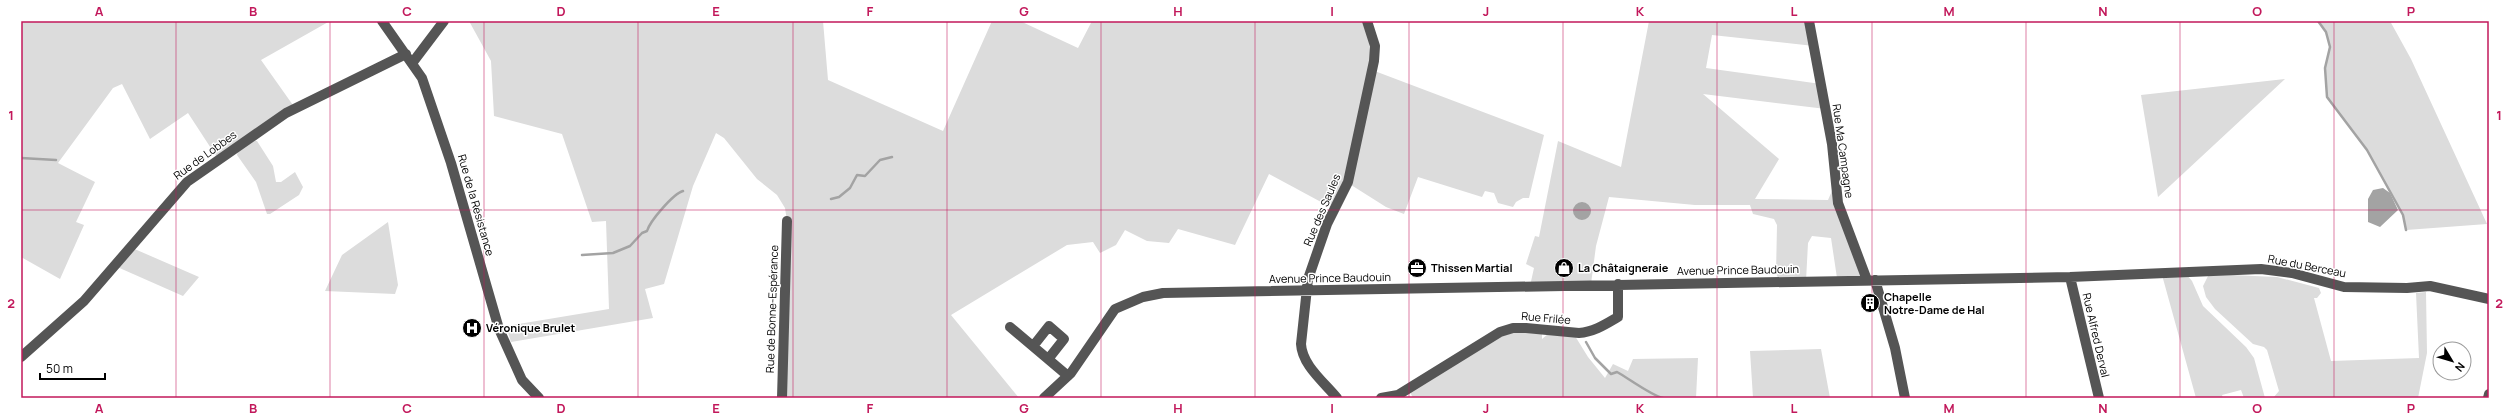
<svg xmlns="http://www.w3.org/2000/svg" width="2510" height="419" font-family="Manrope,sans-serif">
<rect width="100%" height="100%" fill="#fff"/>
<path fill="#dcdcdc" d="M21 21H330L261 60 295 108 218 159 188 113 150 139 122 84 113 88 58 163 95 182 76 222 84 225 60 279 21 257Z
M469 21H823L828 80 943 131 992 21H1020L1078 48 1092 21H1367L1372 70 1544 135 1529 198H1523L1516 202 1513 207 1498 203 1494 193 1485 191 1482 197 1418 177 1404 214 1386 207 1348 183 1334 209 1269 174 1235 245 1178 229 1169 243 1147 241 1125 230 1116 245 1100 253 1093 242 1067 245 951 315 1019 398H782L787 221 785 208 777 195 757 179 724 138 716 133 693 186 664 284 645 289 653 318 511 342 506 326 609 309 606 221 592 222 562 134 494 116 491 61Z
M1649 21H1809L1814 46 1712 35 1706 68 1821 84 1826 109 1703 94 1779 159 1755 199 1828 200 1835 184 1867 280 1837 278 1831 238 1812 236 1808 243 1806 281H1780L1776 274 1777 225 1774 219 1753 214 1750 205H1695L1609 197 1596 246 1591 284 1530 286 1534 268 1526 264 1535 236 1539 237 1558 141 1621 167Z
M2318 21H2390L2411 59 2487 224 2406 230 2403 215 2367 150 2327 97 2325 68 2330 47 2326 32Z
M2285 79 2158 197 2141 95Z
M254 141H257L273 166 276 182H281L295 172 303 187 299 195 270 214H267L256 182 237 155 238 151Z
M388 222 398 285 395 294 325 291 342 255Z
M130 247 199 277 183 296 115 266Z
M2209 274 2277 277 2319 288 2321 293 2317 298H2314L2331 361 2419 358 2416 293 2426 292 2427 353 2418 398H2273L2279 391 2267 350 2264 347 2253 344 2215 309 2206 297 2203 286Z
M2162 275H2187L2192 281 2203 306 2246 347 2254 358 2265 398H2244L2241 390 2222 395 2223 398H2196Z
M1515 332 1542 333V339L1548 334 1575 336 1588 357 1605 378 1613 364 1628 371 1633 359 1698 358 1696 398H1413L1410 392 1499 337Z
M1821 349 1830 398H1753L1750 351Z"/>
<path fill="#a3a3a3" d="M2383 188 2390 193 2398 210 2380 227 2368 222V199L2373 190Z
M1573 211a9 9 0 1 1 18 0a9 9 0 1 1-18 0Z"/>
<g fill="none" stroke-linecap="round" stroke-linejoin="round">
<path stroke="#a3a3a3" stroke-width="2.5" d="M2318 21 2326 32 2330 47 2325 68 2327 97 2367 150 2403 215 2406 230
M21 158 56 160
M831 199 839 197 850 188 857 175 865 176 880 160 892 157
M582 255 613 253 630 246 642 233 647 231C650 221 673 194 683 191
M1586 342 1595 358 1611 374 1617 372C1628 378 1652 396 1663 398"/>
<path stroke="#555" stroke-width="10" d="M382 21 422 78 451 163 499 329 522 380 539 398
M1809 21 1832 144 1838 203 1867 280
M413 62 444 21
M2070 277 2099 398
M1875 280 1895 348 1905 398
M1010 327 1068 376
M1034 345 1049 326 1064 339 1049 358
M21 357 84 301 187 182 286 113 406 54
M782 398 787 221
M1044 398 1071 373 1115 309 1143 297 1163 293 2070 277 2261 269 2292 273 2344 287 2407 288 2430 286 2489 299
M1337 398C1324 382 1302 365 1301 344L1308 279 1327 224 1348 182 1374 61 1375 46 1367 21
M1381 398 1398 395 1500 332 1513 328H1526L1579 333C1594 332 1606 324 1618 317V284
M2488 398 2489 394"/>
</g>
<path fill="none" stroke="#c2185b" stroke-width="1" stroke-opacity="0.55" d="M176 21V398M330 21V398M484 21V398M638 21V398M793 21V398M947 21V398M1101 21V398M1255 21V398M1409 21V398M1563 21V398M1717 21V398M1872 21V398M2026 21V398M2180 21V398M2334 21V398M21 210H2489"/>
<defs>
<g id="office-disc" transform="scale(1)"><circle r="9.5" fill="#000" stroke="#fff"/><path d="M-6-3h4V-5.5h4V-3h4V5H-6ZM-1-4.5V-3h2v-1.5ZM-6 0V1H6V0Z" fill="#fff"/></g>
<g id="shop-disc" transform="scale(1)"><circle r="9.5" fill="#000" stroke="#fff"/><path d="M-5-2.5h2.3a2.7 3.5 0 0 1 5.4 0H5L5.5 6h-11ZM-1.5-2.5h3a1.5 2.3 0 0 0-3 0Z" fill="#fff"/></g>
<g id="building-disc" transform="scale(1)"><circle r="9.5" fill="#000" stroke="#fff"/><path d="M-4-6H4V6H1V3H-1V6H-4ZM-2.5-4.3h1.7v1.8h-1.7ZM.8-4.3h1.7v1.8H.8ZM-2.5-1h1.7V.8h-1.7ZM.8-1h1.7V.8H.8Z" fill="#fff"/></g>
<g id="hospital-disc" transform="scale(1)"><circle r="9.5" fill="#000" stroke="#fff"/><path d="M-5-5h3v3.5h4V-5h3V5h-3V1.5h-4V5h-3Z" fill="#fff"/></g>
</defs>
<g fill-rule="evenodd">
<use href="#office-disc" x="1417" y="268"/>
<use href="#shop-disc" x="1564" y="268"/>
<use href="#building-disc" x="1870" y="303"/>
<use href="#hospital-disc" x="472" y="328"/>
</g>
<g text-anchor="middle" stroke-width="3" stroke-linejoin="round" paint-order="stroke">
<g font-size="11" fill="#000" stroke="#fff">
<text transform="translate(1843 151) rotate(82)" y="4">Rue Ma Campagne</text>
<text transform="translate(205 155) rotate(-36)" y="4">Rue de Lobbes</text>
<text transform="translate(476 205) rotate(74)" y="4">Rue de la Résistance</text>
<text transform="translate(1322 210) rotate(-67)" y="4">Rue des Saules</text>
<text transform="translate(2307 266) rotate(11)" y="4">Rue du Berceau</text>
<text transform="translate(1738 270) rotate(-1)" y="4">Avenue Prince Baudouin</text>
<text transform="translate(1330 278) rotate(-1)" y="4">Avenue Prince Baudouin</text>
<text transform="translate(772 309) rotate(-88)" y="4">Rue de Bonne-Espérance</text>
<text transform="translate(1546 318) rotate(5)" y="4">Rue Frilée</text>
<text transform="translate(2096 335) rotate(77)" y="4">Rue Alfred Derval</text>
</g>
<g font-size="11" font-weight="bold" fill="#000" stroke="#fff" text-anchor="start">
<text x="1431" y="272">Thissen Martial</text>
<text x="1578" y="272">La Châtaigneraie</text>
<text x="1884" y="301">Chapelle<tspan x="1884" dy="13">Notre-Dame de Hal</tspan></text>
<text x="486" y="332">Véronique Brulet</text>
</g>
</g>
<rect width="2510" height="419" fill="none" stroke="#ffffff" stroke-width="44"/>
<g transform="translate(2452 361) rotate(128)"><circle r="19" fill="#ffffff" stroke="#999999"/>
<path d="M0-3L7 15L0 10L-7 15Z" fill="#000000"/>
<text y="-6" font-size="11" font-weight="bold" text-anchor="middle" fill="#000000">N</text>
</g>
<path d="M40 373v6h65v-6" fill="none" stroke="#000000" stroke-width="2"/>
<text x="46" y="373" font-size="12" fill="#000000" stroke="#ffffff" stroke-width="3" paint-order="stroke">50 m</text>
<rect x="22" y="22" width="2466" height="375" fill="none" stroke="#c2185b" stroke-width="1.5"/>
<g font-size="13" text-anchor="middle" font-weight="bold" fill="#c2185b">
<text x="99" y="16">A</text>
<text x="253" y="16">B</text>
<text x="407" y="16">C</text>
<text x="561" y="16">D</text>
<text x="716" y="16">E</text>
<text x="870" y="16">F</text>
<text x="1024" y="16">G</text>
<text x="1178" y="16">H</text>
<text x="1332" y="16">I</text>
<text x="1486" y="16">J</text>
<text x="1640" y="16">K</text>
<text x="1794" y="16">L</text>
<text x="1949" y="16">M</text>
<text x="2103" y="16">N</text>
<text x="2257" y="16">O</text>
<text x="2411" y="16">P</text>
<text x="11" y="120">1</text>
<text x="2499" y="120">1</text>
<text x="11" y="308">2</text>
<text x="2499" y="308">2</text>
<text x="99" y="413">A</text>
<text x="253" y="413">B</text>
<text x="407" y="413">C</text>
<text x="561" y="413">D</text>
<text x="716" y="413">E</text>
<text x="870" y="413">F</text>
<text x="1024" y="413">G</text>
<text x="1178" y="413">H</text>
<text x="1332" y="413">I</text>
<text x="1486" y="413">J</text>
<text x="1640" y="413">K</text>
<text x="1794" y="413">L</text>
<text x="1949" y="413">M</text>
<text x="2103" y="413">N</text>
<text x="2257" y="413">O</text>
<text x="2411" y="413">P</text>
</g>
</svg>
